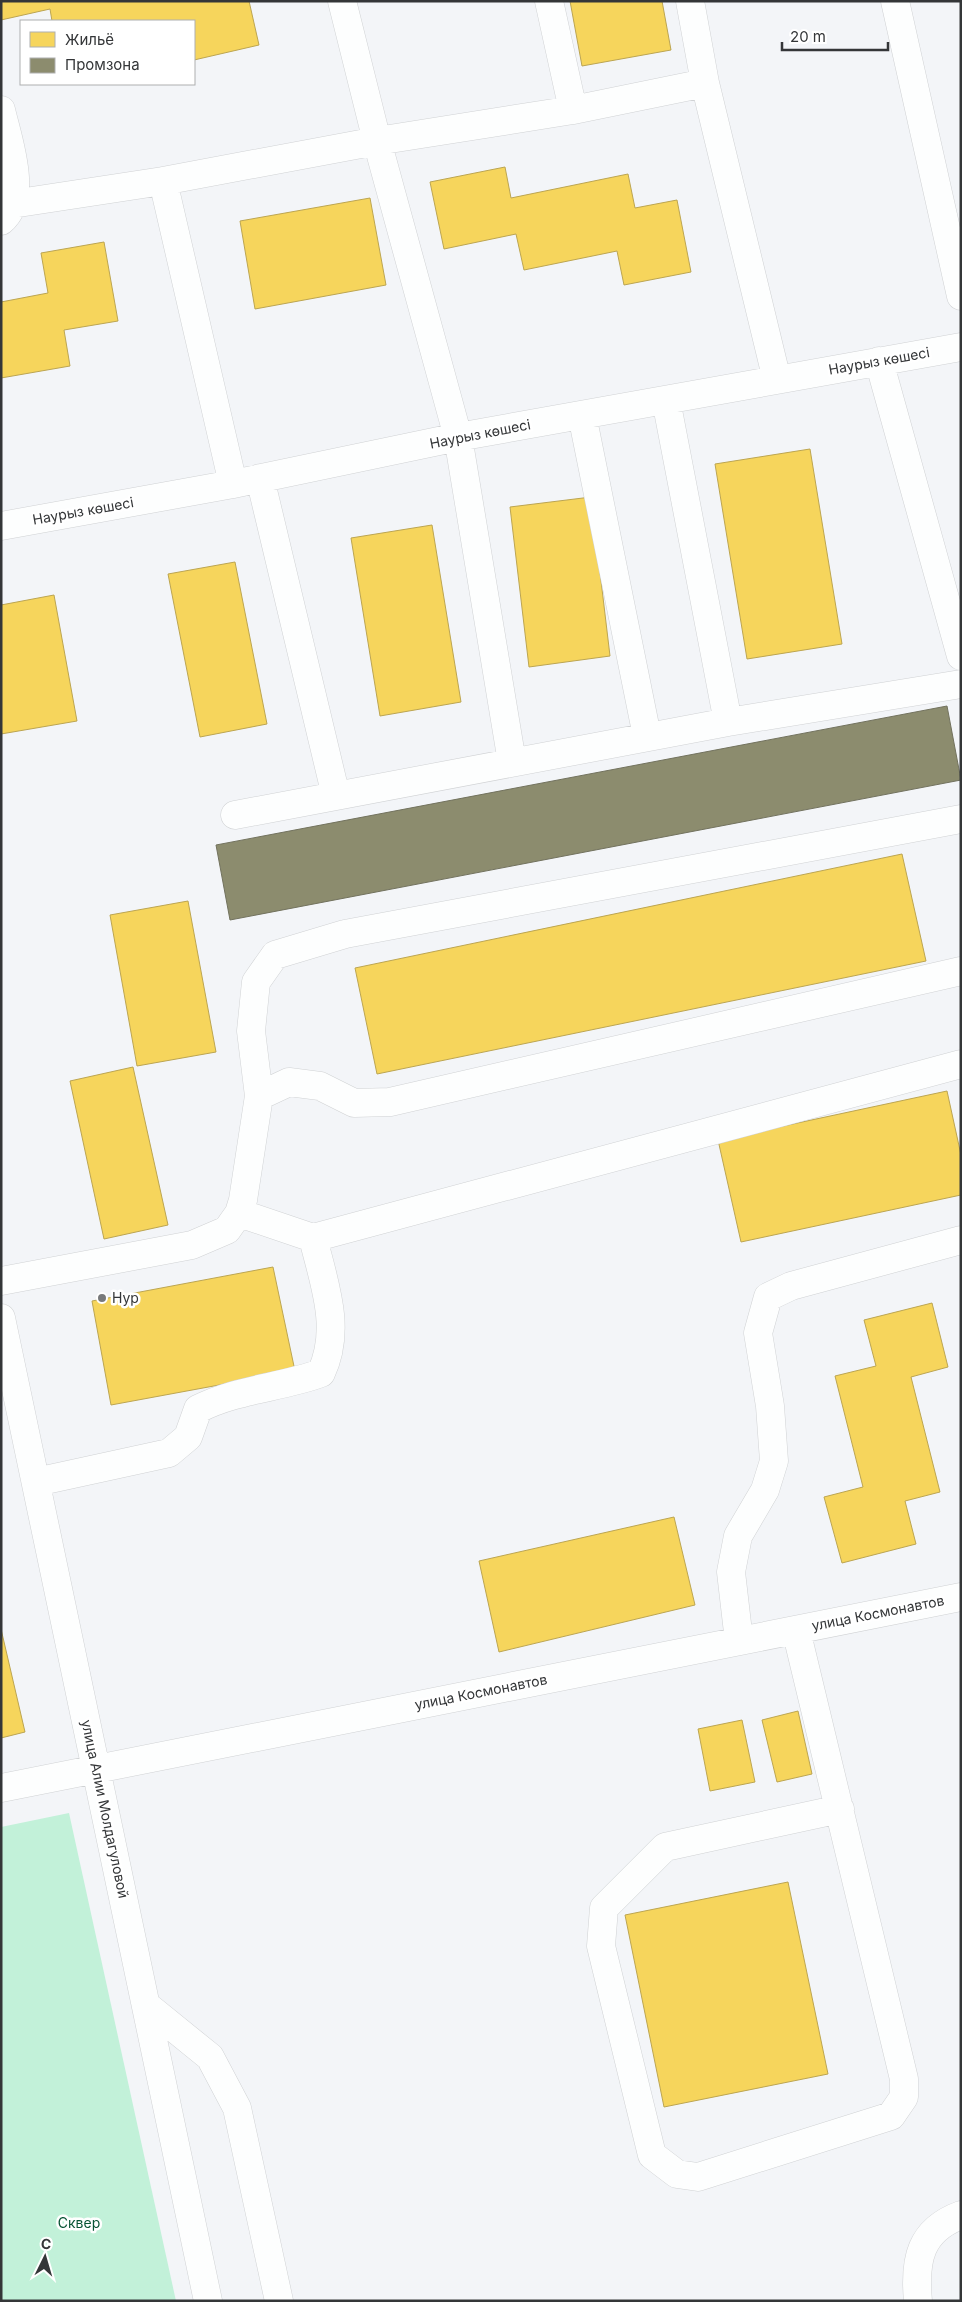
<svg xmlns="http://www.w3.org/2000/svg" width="962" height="2302" font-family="Inter,sans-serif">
<rect width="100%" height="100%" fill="#f3f5f8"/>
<path fill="#c2f1d9" d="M69 1813 176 2301H1V1827Z"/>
<path fill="#f6d55c" stroke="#bca551" d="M1 1H249L259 45 194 60V21H52L50 9 1 20Z
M570 1H662L671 50 582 66Z
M505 167 511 198 628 174 635 208 677 200 691 272 624 285 617 251 524 270 516 234 444 249 430 182Z
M370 198 386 285 255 309 240 221Z
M104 242 118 321 64 330 70 366 1 378V302L48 293 41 253Z
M810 449 842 644 747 659 715 464Z
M591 497 610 656 529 667 510 507Z
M432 525 461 702 380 716 351 538Z
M235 562 267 724 200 737 168 574Z
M54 595 77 721 1 734V605Z
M902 854 926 961 377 1074 355 968Z
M188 901 216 1052 137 1066 110 915Z
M133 1067 168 1225 104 1239 70 1081Z
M947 1091 961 1155V1195L741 1242 718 1140Z
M273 1267 295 1371 111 1405 92 1301Z
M932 1303 948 1367 911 1377 940 1492 905 1501 916 1544 842 1563 824 1497 863 1487 835 1376 876 1366 864 1320Z
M674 1517 695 1605 499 1652 479 1561Z
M1 1629 25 1732 1 1738Z
M798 1711 812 1774 777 1782 762 1720Z
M742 1720 755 1782 710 1791 698 1729Z
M788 1882 828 2074 664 2107 625 1915Z"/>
<path fill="#8c8c6e" stroke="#72725e" d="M947 706 961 780 230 920 216 845Z"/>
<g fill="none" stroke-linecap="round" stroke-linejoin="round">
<g stroke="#d0d2d4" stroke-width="29">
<path id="minor" d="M342 1 377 141 458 437 512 762
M549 1 573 110
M690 1 705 83
M895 1 961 296
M1 110C8 140 29 198 1 221
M163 181 377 141 573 110 705 83 777 380
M12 204 163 181 233 484
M879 361 961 656
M666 400 728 722
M582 415 647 736
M260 478 336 796
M1 526 233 484 458 437 961 347
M235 815 728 722 961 684
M259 1096 251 1031 256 982 275 955 345 934 961 819
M239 1213 313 1238
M1 1281 192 1245 227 1230 239 1213 243 1200 259 1096 289 1082 320 1086 354 1103 390 1102 961 971
M1 1318 208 2301
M36 1482 169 1453 188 1437 198 1409C237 1389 280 1388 321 1373 342 1329 324 1283 313 1238L961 1064
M796 1630 904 2079V2097L891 2116 698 2177 677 2174 652 2155 601 1946 604 1908 665 1847 840 1809
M739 1641 731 1572 738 1536 765 1490 774 1461 770 1406 758 1333 768 1297 791 1286 961 1240
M1 1788 961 1597
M147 2006 210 2057 237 2108 279 2301
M918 2301C914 2260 920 2230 961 2215"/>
</g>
<use href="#minor" stroke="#fdfefe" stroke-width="28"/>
</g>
<circle fill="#77797b" stroke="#fff" stroke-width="2" cx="102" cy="1298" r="5"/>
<g text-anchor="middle" stroke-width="5" stroke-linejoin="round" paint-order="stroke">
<g font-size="14" fill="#343638" stroke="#fff">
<text transform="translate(879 361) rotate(-10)" y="5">Наурыз көшесі</text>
<text transform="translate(480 434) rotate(-11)" y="5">Наурыз көшесі</text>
<text transform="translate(83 511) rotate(-10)" y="5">Наурыз көшесі</text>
<text transform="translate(878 1613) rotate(-11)" y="5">улица Космонавтов</text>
<text transform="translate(481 1692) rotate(-11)" y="5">улица Космонавтов</text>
<text transform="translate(105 1809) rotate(78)" y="5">улица Алии Молдагуловой</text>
</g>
<g font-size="14" fill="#343638" stroke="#fff" text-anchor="start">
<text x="112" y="1303">Нур</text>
</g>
<g font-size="14" fill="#095435" stroke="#fff">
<text x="79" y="2228">Сквер</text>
</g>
</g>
<rect width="962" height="2302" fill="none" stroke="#343638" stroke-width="5"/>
<rect x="20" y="20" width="175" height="65" fill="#ffffff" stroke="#aeafaf"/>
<rect x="30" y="32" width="25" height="15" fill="#f6d55c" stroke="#aeafaf"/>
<text x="65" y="45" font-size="15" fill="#343638">Жильё</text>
<rect x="30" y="58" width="25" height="15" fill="#8c8c6e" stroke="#aeafaf"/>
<text x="65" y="70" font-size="15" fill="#343638">Промзона</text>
<g transform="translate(45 2257) rotate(5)" stroke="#ffffff" stroke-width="4" paint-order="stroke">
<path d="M0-4L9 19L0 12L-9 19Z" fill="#343638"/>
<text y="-8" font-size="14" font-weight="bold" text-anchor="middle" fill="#343638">С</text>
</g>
<path d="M782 42v8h106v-8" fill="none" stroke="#343638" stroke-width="2.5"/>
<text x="790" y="42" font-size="15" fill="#343638" stroke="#ffffff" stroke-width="4" paint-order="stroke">20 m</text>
</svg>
